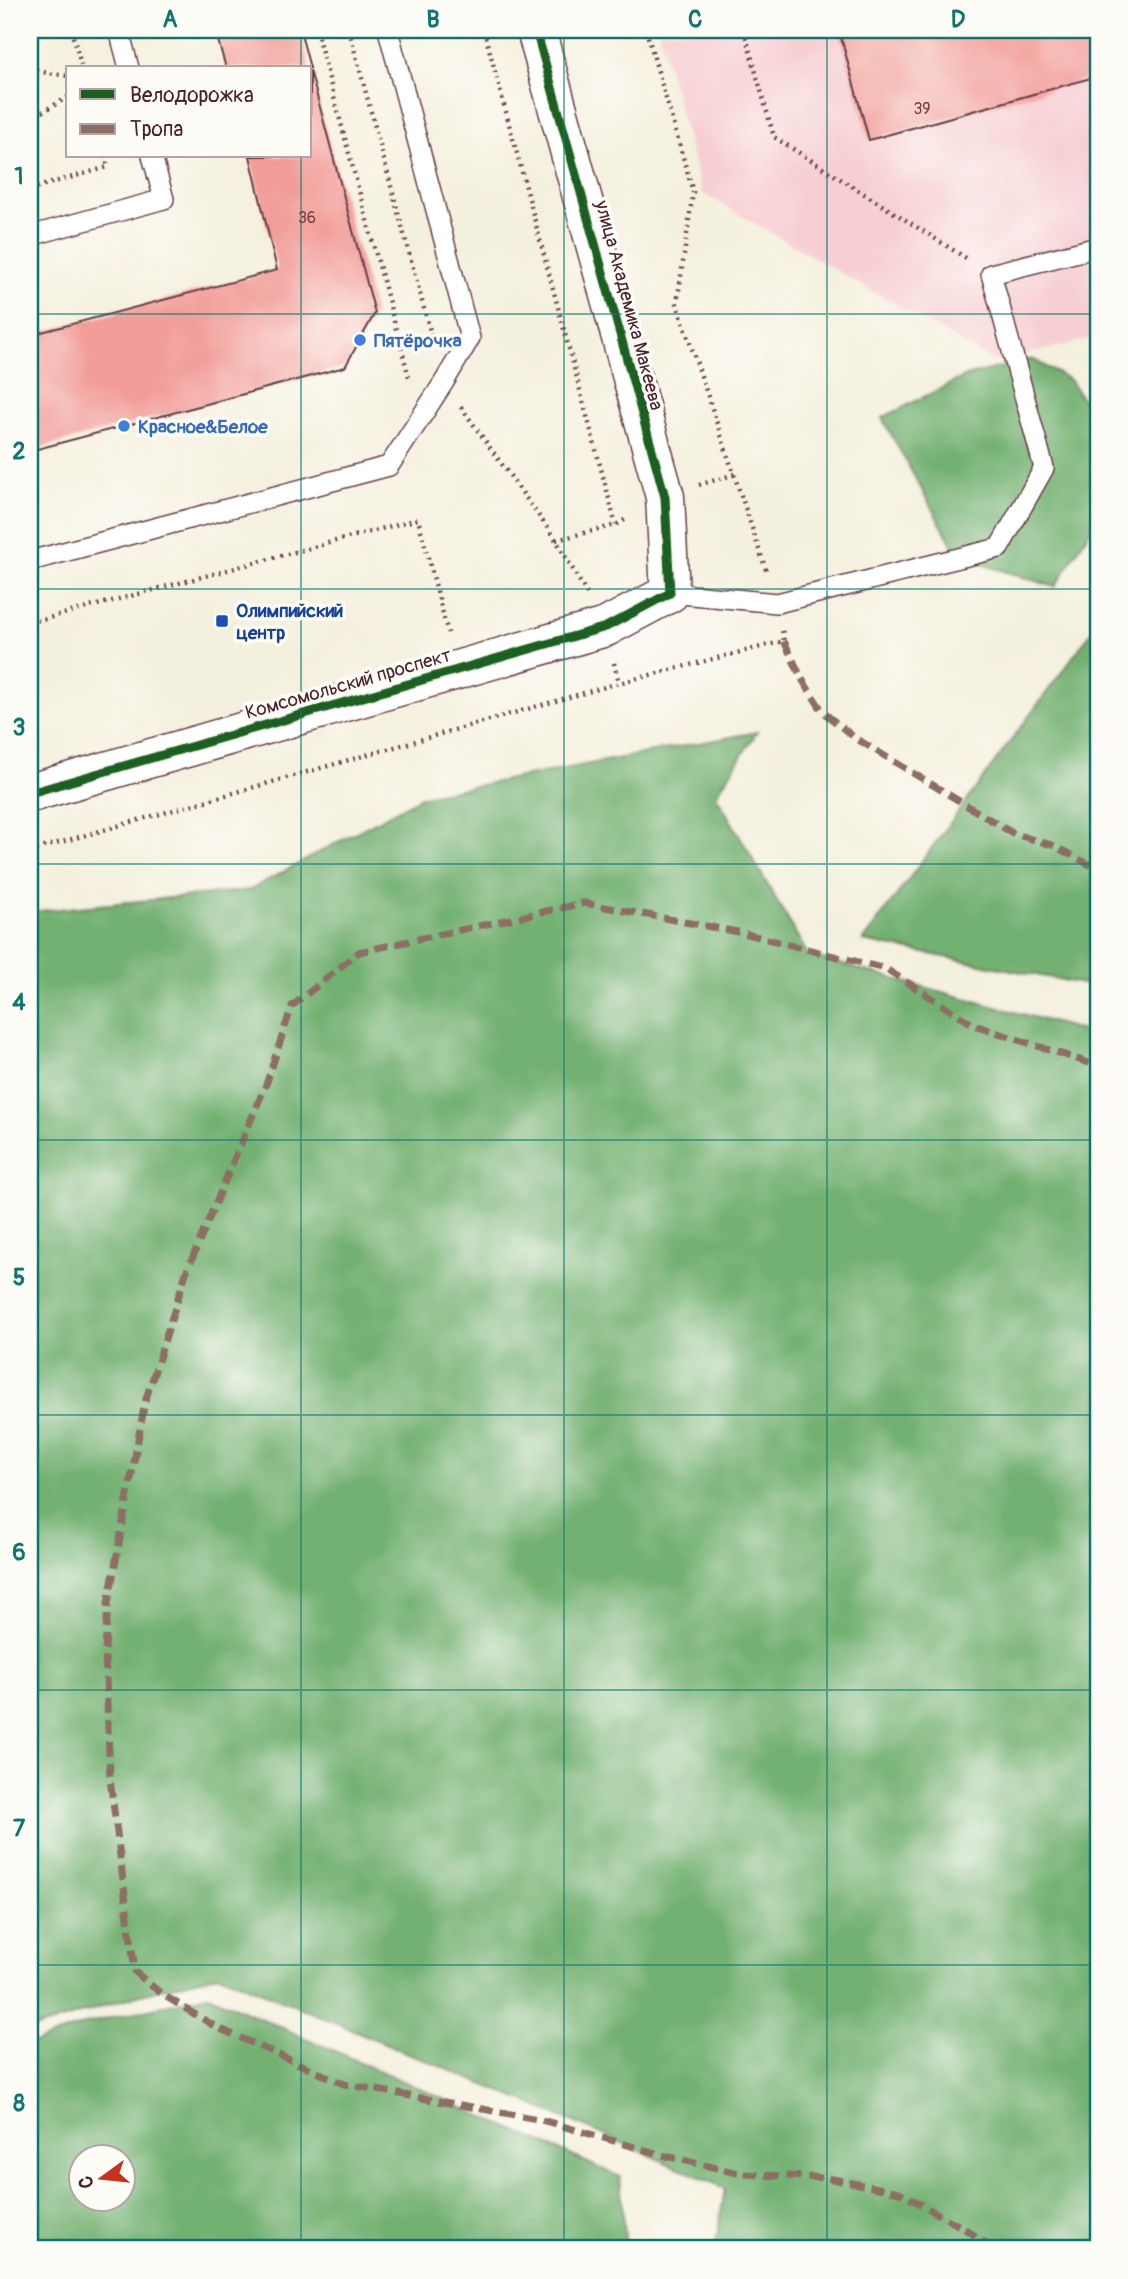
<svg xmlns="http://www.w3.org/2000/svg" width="1128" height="2279" font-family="Pangolin,sans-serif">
<rect width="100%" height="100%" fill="#fdfcf7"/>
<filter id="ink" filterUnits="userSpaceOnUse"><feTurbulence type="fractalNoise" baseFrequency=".0143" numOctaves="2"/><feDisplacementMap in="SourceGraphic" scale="14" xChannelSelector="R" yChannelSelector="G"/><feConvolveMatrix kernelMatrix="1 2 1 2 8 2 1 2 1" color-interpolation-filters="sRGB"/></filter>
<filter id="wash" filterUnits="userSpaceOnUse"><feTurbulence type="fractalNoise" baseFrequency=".00686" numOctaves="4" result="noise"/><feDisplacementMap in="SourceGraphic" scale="28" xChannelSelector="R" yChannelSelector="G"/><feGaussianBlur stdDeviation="1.57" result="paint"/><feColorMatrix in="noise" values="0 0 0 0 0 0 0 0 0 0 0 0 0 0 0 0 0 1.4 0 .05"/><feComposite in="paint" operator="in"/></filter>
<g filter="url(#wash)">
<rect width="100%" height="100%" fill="#f4f0de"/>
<path fill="#f7cfd3" d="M658 30H1098V337L995 362 702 193Z"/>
<path fill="#73b172" stroke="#5e684e" stroke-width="2" fill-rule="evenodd" d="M1032 359 1070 380 1098 424V517L1055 587 959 557 882 418 966 376Z
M1098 623V987L863 941Z
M757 732 716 795 808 955 1098 1035V2249H715L725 2188 581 2125 219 1974 141 1994 30 2030V912L250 890 423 796Z
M208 1995 620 2177 626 2249H30V2045L85 2024ZM80 2156H122V2198H80Z"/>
<g id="blocks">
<path fill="#f29d99" d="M215 30H300L310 68H226Z
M839 30H1098V76L869 140Z
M310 70 375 313 345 367 30 451V335L277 270 250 156H310Z"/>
</g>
</g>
<g filter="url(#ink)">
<use href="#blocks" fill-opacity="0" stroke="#643e46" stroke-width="2"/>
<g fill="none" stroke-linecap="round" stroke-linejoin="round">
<g stroke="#643e46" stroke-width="22">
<path id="service" d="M119 30 129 68
M30 236 164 199 152 156
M30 561 389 466 444 382 470 338 388 30
M670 593 777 603 999 548 1044 468 991 274 1098 247"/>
</g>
<g stroke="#643e46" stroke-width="41">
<path id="tertiary" d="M30 793 606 627 670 593 665 497 536 30"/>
</g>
<path stroke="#643e46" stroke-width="4.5" stroke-dasharray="2 5" stroke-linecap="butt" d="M71 30 82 68
M316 30 410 381
M349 30 433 342
M484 30 616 525
M646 30 693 192 677 304 767 573
M744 30 774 137 969 260
M30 70 68 76
M30 119 68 97
M30 189 108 167 105 156
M461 407 556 540 587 594
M699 485 735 474
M556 540 616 525 628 518
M30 623 418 519 448 633
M614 663 619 683
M30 851 619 683 784 641 782 629"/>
<use href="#service" stroke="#fff" stroke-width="19"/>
<use href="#tertiary" stroke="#fff" stroke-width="38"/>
<path stroke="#8d6e63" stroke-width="7" stroke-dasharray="14 7" stroke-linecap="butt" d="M784 641 802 679 823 712 855 738 1014 834 1052 845 1098 869
M993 2249 970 2232 899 2192 827 2178 742 2174 666 2156 538 2119 344 2084 216 2027 163 1995 135 1972 110 1779 105 1650 108 1604 145 1402 186 1273 267 1082 292 1006 359 952 584 903 743 933 886 969 974 1025 1098 1066"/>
<g stroke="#fdfcf7" stroke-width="13">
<path id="cycleway" d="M30 793 606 627 670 593 665 497 536 30"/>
</g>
<use href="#cycleway" stroke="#1b5e20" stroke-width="9"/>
</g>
</g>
<path fill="none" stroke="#0f766e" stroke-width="2" stroke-opacity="0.55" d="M301 30V68M564 30V2249M827 30V2249M301 156V2249M30 314H1098M30 589H1098M30 864H1098M30 1140H1098M30 1415H1098M30 1690H1098M30 1965H1098"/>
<g fill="#3f7fe0" stroke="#fdfcf7" stroke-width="2.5">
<circle cx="360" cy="340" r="7"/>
<circle cx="124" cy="426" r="7"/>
</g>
<rect fill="#1a4fb4" stroke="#fdfcf7" stroke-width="2.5" x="215" y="614" width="14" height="14" rx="3.5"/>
<g text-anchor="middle" stroke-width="7" stroke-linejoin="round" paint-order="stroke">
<g font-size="16" fill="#743e46">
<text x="922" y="114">39</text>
<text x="307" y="223">36</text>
</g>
<g font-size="19" fill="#4a1f2b" stroke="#fdfcf7">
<text transform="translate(630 305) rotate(75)" y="7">улица Академика Макеева</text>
<text transform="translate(348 683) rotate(-16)" y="7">Комсомольский проспект</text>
</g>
<g font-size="19" font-weight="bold" fill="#366cbe" stroke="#fdfcf7" text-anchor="start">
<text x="374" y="347">Пятёрочка</text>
<text x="138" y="433">Красное&amp;Белое</text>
</g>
<g font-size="19" font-weight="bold" fill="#164399" stroke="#fdfcf7" text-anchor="start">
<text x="236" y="617">Олимпийский<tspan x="236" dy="22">центр</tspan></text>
</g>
</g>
<rect width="1128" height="2279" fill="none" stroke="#fdfcf7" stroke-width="77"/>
<rect x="66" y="66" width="245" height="91" fill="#fdfcf7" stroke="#b5a4a5" stroke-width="2"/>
<rect x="80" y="89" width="35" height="10" fill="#1b5e20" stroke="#b5a4a5" stroke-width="2"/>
<text x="130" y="102" font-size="21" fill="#4a1f2b">Велодорожка</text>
<rect x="80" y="124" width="35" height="10" fill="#8d6e63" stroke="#b5a4a5" stroke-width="2"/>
<text x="130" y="136" font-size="21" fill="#4a1f2b">Тропа</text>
<g transform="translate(102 2178) rotate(255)"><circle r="33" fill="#fdfcf7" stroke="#b5a4a5" stroke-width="2"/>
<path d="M0-5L12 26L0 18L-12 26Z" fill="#c8321e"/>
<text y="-10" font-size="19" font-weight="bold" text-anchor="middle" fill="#4a1f2b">С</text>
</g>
<rect x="38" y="38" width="1052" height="2202" fill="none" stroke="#0f766e" stroke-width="2.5"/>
<g font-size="23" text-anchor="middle" font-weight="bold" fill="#0f766e">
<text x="170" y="27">A</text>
<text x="433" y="27">B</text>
<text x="695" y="27">C</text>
<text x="958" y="27">D</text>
<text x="19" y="184">1</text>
<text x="19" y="459">2</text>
<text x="19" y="735">3</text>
<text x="19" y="1010">4</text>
<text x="19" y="1285">5</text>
<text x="19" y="1560">6</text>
<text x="19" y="1836">7</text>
<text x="19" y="2111">8</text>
</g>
</svg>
